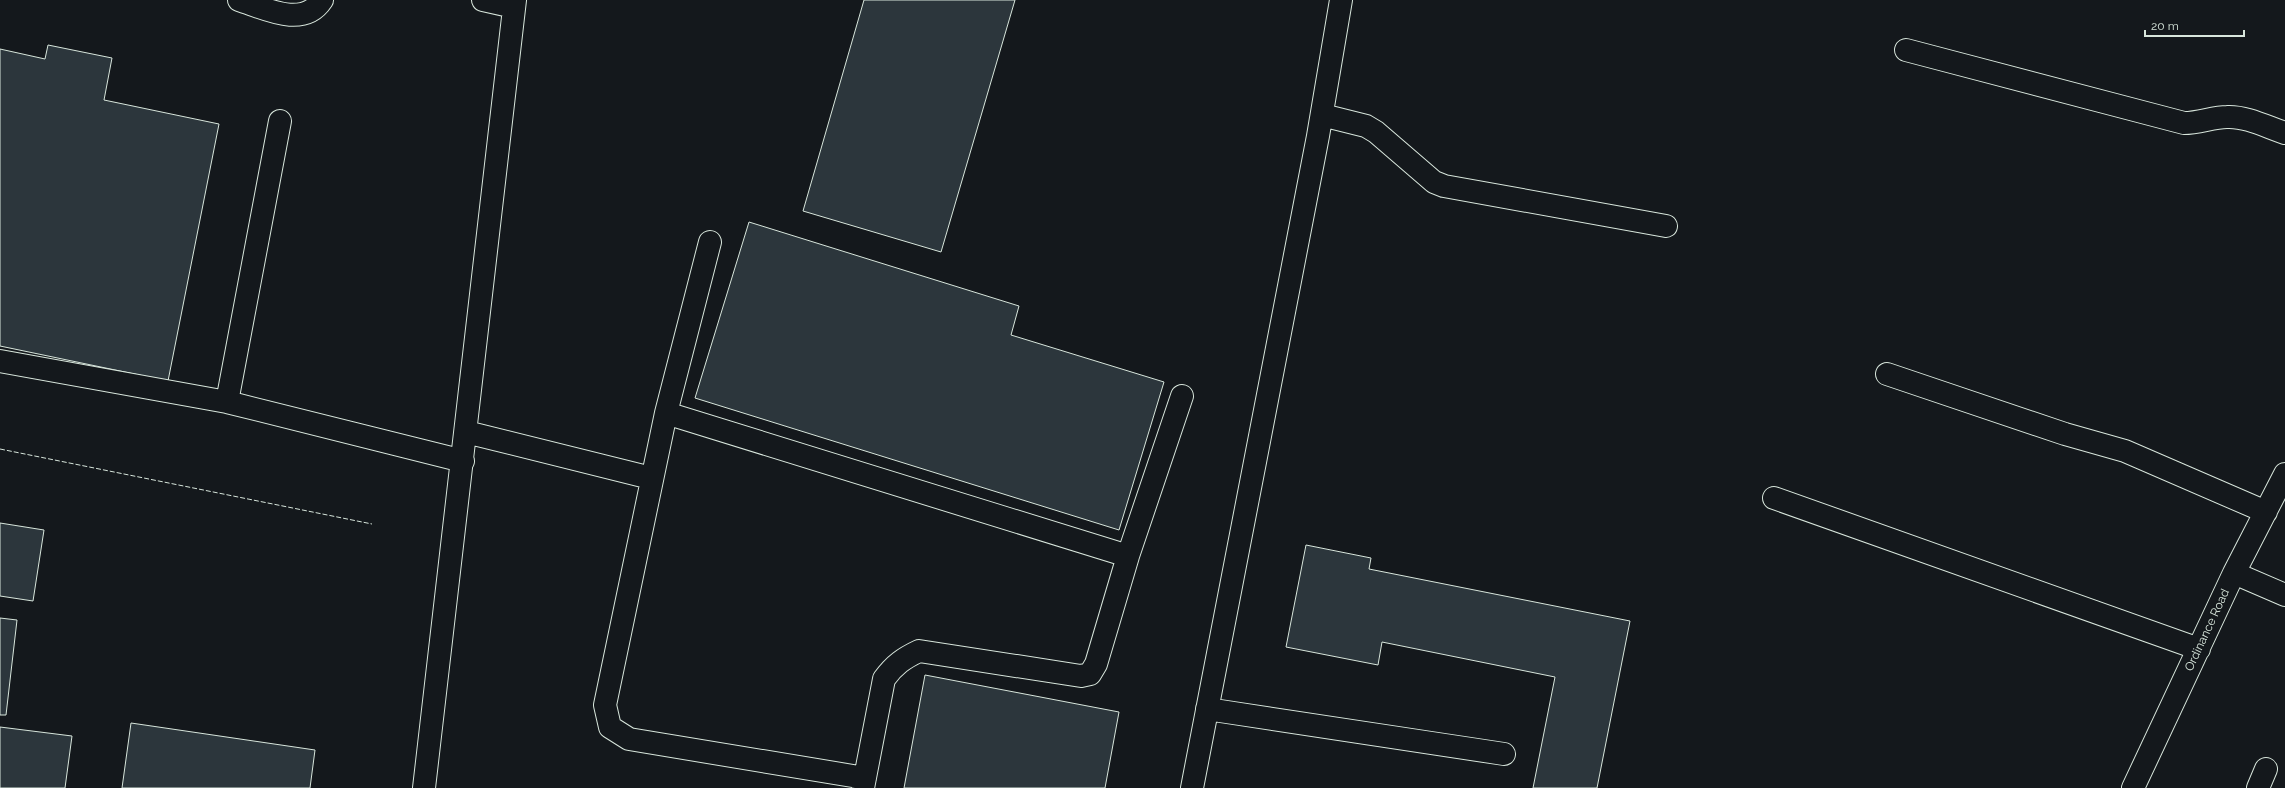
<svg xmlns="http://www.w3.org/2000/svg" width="2285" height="788" font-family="Raleway,sans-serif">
<rect width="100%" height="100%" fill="#14181c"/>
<path fill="#2c363c" stroke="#d8e6dc" d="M864 0H1015L941 252 803 211Z
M48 45 112 58 104 100 219 124 168 381 0 346V49L45 59Z
M749 222 1019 306 1011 335 1164 382 1119 530 695 398Z
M0 523 44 530 33 601 0 596Z
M1306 545 1371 558 1369 569 1630 621 1597 788H1533L1555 677 1382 642 1378 665 1286 647Z
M0 618 17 620 6 715H0Z
M925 675 1119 712 1105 788H904Z
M131 723 315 750 310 788H122Z
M0 727 72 736 65 788H0Z"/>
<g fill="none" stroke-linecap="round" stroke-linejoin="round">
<g stroke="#d8e6dc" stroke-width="24">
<path id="minor" d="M239 0C264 8 303 29 322 0
M483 0 514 7
M1906 50 2184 123C2199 123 2213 117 2227 117 2246 116 2267 127 2285 133
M1322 115 1366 126 1376 132 1434 182 1444 186 1666 226
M710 242 666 413 605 705 610 727 629 739 865 778
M0 361 227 402 463 461
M1887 374 2065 434 2125 451 2266 512
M227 402 280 121
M666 413 1128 556
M466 432 651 478
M1774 498 2199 649
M2234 573 2285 595
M1207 709 1504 754
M424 788 515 0
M863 788 884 679C894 665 904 658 919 651L1081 676 1090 674 1096 664 1128 556 1182 396
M1192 788 1318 136 1341 0
M2133 788 2234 573 2285 474
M2258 788 2266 769"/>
</g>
<use href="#minor" stroke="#14181c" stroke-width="22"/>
<path stroke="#d8e6dc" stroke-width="1" stroke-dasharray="5 2" stroke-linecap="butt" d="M0 449 372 524"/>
</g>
<g text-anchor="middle" stroke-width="3" stroke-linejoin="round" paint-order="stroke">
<g font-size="12" fill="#d8e6dc" stroke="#14181c">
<text transform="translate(2207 630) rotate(-65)" y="4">Ordinance Road</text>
</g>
</g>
<path d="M2145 30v6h99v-6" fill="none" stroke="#d8e6dc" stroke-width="2"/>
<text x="2151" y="30" font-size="12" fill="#d8e6dc" stroke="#14181c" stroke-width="3" paint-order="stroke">20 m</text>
</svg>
